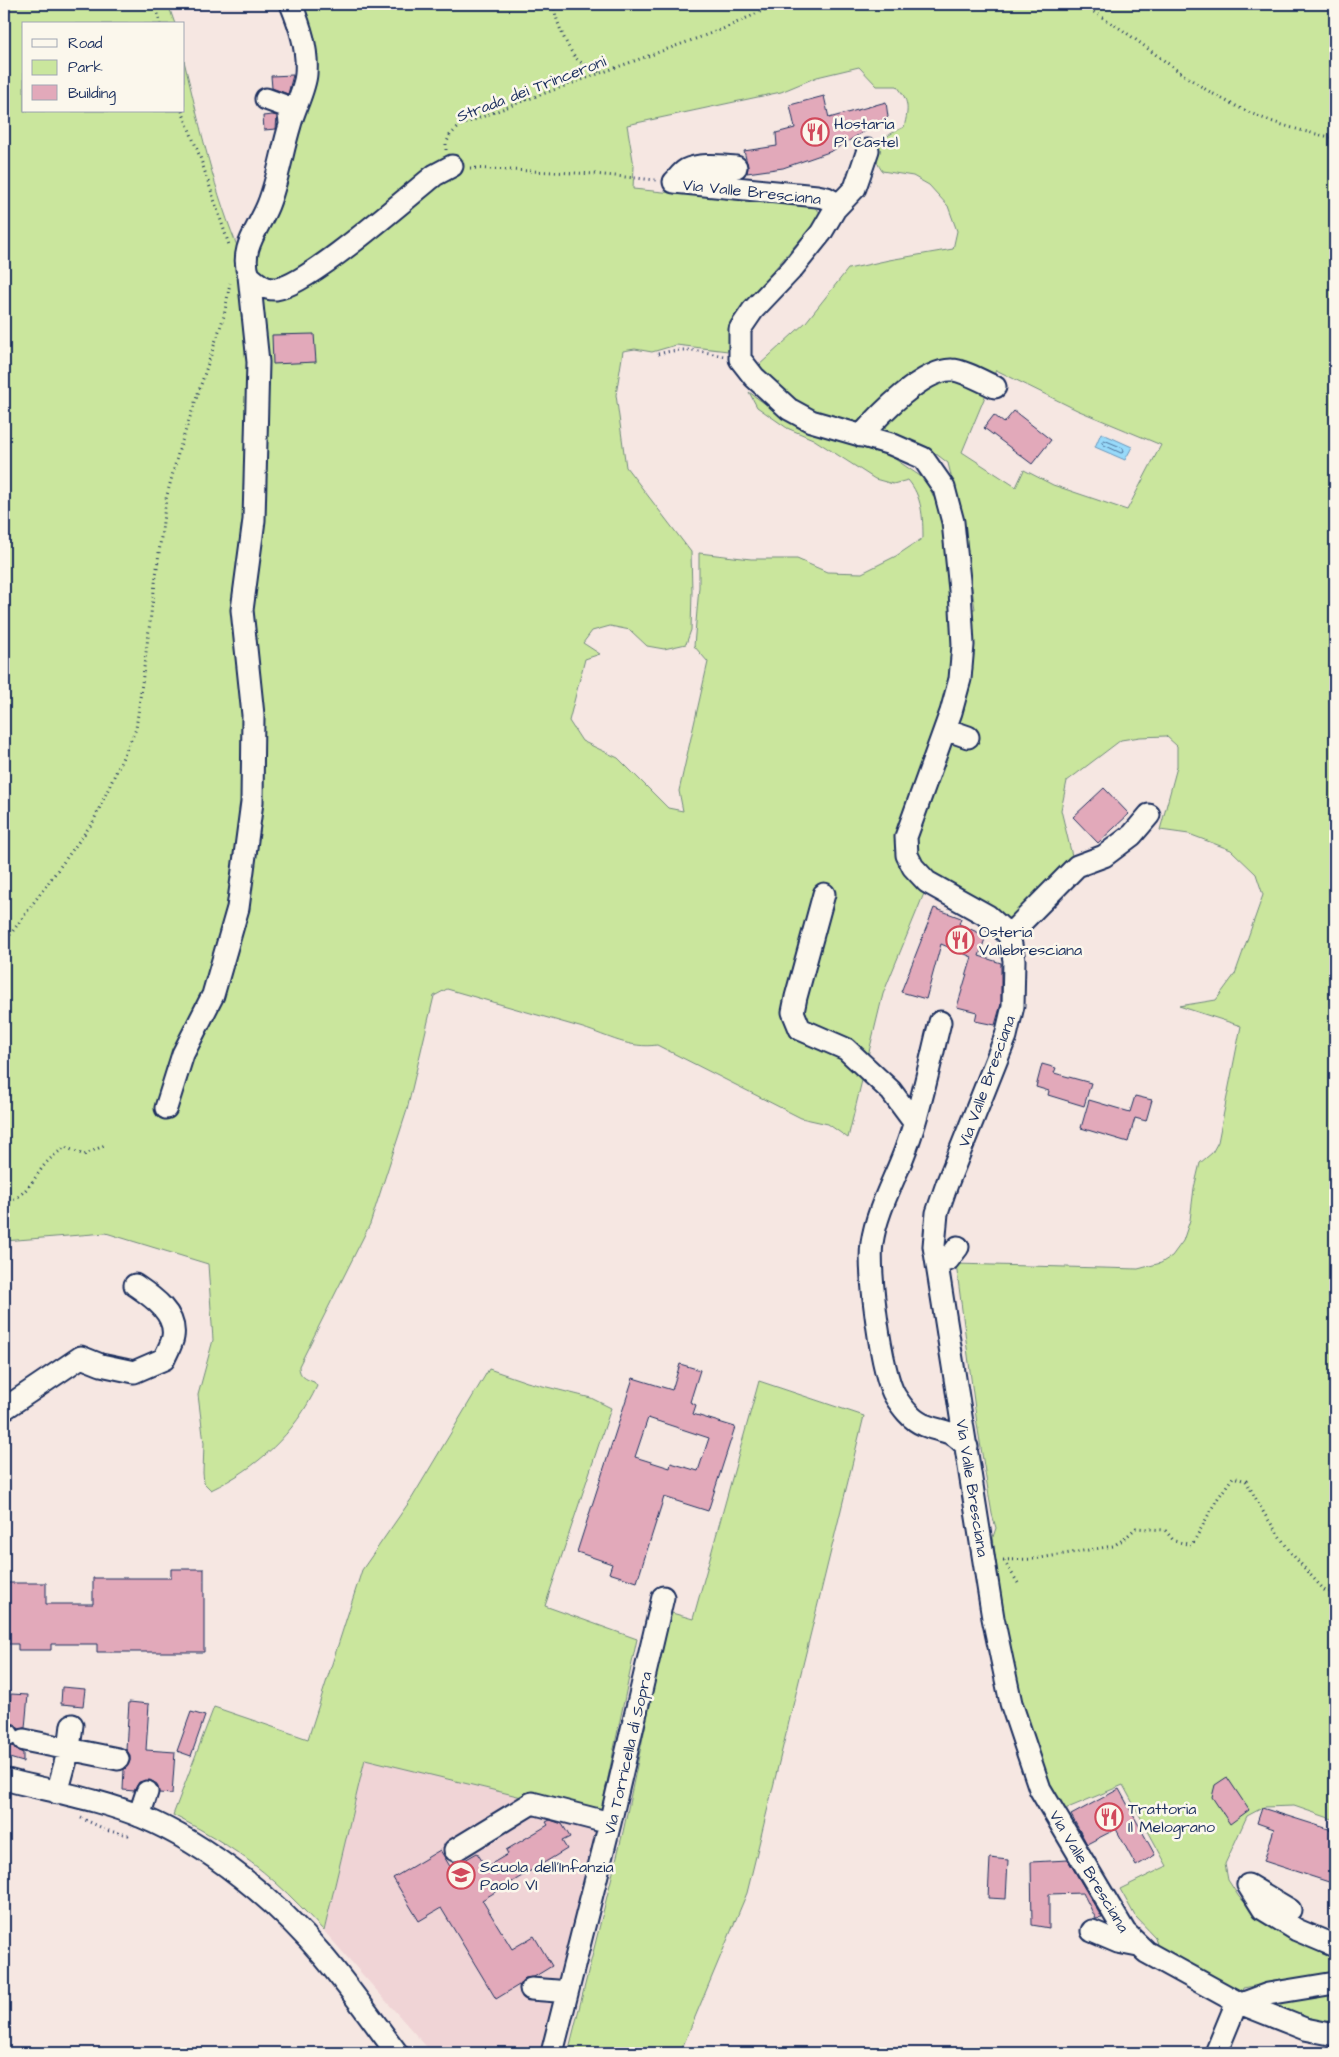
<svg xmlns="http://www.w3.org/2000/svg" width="1339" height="2057" font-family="'Architects Daughter',sans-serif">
<rect width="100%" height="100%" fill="#f6e7e2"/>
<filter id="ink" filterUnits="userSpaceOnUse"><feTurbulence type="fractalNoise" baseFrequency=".02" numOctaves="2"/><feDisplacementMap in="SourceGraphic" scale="10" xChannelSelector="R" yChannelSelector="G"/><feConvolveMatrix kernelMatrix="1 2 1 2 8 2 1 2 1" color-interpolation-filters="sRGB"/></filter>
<g filter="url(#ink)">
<path fill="#f0d4d6" d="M365 1759 600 1816 542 2053H432L324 1931Z"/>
<path fill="#cae69d" stroke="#728a7e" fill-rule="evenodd" d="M4 4H168L175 24H24V111H184V61C200 126 214 193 241 255L302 84 298 4H1335V1820L1294 1806 1264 1807 1247 1816 1225 1864 1228 1880 1239 1897 1264 1919 1335 1953V1972L1314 1979 1265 1984 1243 1988 1241 1995 1158 1949 1155 1937 1135 1916 1120 1889 1167 1866 1123 1785 1058 1812 1039 1776 1015 1679 1000 1597 993 1537 996 1528 992 1514 977 1424 956 1264 1138 1269 1161 1263 1172 1256 1183 1241 1190 1220 1194 1188 1200 1163 1212 1153 1218 1142 1241 1026 1179 1006 1216 1000 1235 974 1263 895 1256 874 1231 850 1189 834 1160 830 1177 767V746L1166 736 1140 737 1121 740 1067 781 1061 810 1073 860 1009 928 937 884 902 835 925 891 883 994 848 1138 828 1124 801 1118 657 1045C630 1049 608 1036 583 1028 538 1015 492 1002 447 989L434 996 407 1110 370 1224 299 1366C299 1376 305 1379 314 1382L317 1386C295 1434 257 1468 211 1490L204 1483 203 1473 204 1443 198 1395 213 1340 208 1264 106 1233 4 1241ZM859 67 877 86H897C909 101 909 108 904 127 883 137 866 147 882 171L913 176 929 185 948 206 957 231 953 249 889 260 848 269 806 322 757 367 801 408 931 450 948 463 962 522 975 609 952 608 942 515 926 480 892 457 798 428 749 392 757 407 787 428 813 439 875 479 893 484 908 480C922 496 923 517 923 538L896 556 862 573 827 572 797 559H751L699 553V587L694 646 708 662 679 791 683 811 668 808 618 758 582 741 569 721 585 659 600 654 583 643 592 631 610 626 630 630 647 646 664 649 686 644 691 630 692 591 691 552 626 467 616 395 623 351 635 349 652 352 676 345 728 351 731 320 822 214 814 207 633 189 634 166 627 125 781 92 817 77ZM996 370 1077 410 1161 445 1127 510 1053 485 1024 470 1016 487 962 452Z
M489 1369 527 1382 591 1398 611 1408 545 1606 637 1639 600 1816 365 1759 324 1931C308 1914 292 1897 275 1882 245 1855 209 1833 173 1815L214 1707 308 1739 362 1570 412 1498Z
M759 1381 864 1416 747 1893 680 2053H568L623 1832 662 1647 672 1613 693 1619Z
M1335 1988V2026C1310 2020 1288 2012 1266 2001Z"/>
<path fill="#98dafa" stroke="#6696bc" d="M1101 433 1132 447 1125 460 1095 447Z"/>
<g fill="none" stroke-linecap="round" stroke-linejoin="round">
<path stroke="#4d739c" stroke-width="1" d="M1104 440 1123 448 1124 452 1121 453 1104 445 1102 443Z"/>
</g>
<path fill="#e2a9ba" stroke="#1b2f5e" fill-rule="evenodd" d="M293 75 288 94 272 88 271 76Z
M824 96 829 118 886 102 888 117 832 151 783 168 747 173 748 167 744 151 777 146 776 133 795 128 790 105Z
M272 115 277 116 276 129 264 130 263 116Z
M314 334 316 362 273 364 272 335Z
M1014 411 1051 440 1032 464 984 428 994 415 1004 423Z
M1104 788 1129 814 1098 843 1073 817Z
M934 908 961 918 959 924 986 936 979 956 1001 963V1004L995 1025 975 1021 977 1012 957 1007 972 957 941 944 926 999 901 992Z
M1042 1064 1056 1068 1054 1073 1091 1083 1084 1106 1048 1095 1049 1091 1036 1087Z
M1135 1096 1152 1100 1146 1121 1135 1118 1128 1142 1081 1128 1089 1100 1130 1112Z
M680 1364 700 1370 690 1402 696 1405 693 1414 735 1427 708 1511 664 1497 637 1582 609 1573 612 1564 577 1552 633 1378 672 1390ZM648 1418 709 1438 698 1471 671 1463 670 1468 635 1457Z
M171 1569H204V1652H97V1644H51V1650H18V1644H4V1583H46V1604H93V1578H171Z
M62 1687 85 1689 83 1706 61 1704Z
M11 1694 28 1695 25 1728 19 1729 15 1724 9 1723Z
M129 1702 149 1704 146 1750 175 1752 172 1794 159 1793 157 1784 150 1780 139 1782 134 1791 123 1790 124 1769 130 1761V1755L126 1749Z
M191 1712 205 1716 191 1756 177 1751Z
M13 1746 16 1750 23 1753V1762L6 1757 7 1748Z
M1227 1777 1249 1810 1230 1824 1212 1797 1215 1785Z
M1119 1789 1155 1855 1136 1866 1116 1829 1087 1844 1071 1815Z
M1262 1808 1335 1831V1884L1264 1861 1274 1829 1257 1823Z
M550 1820 562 1824 570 1837 562 1841 567 1849 482 1900 512 1949 534 1936 552 1966 534 1977 525 1978 519 1985 496 1999 441 1908 419 1921 393 1878 440 1850 451 1868 477 1853 486 1867 508 1854 506 1850 548 1825 546 1822Z
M990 1858 1008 1860 1006 1899 988 1898Z
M1068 1860 1102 1918 1096 1919 1083 1893 1049 1894V1928L1032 1925 1031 1862Z"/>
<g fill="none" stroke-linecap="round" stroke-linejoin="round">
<g stroke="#1b2f5e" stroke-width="25">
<path id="minor" d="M266 99 288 107 290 123
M674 182 817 196 827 198 834 202 835 209 821 233 792 269 753 310 740 329V359L754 377 789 409 811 421 891 444 923 458 944 488 953 522 960 590 963 645 960 679 951 712 906 837 907 855 913 867 927 882 988 916 1009 935 1014 960 1013 1006 1006 1036 947 1184 937 1213 934 1246 993 1618 1011 1703 1040 1789 1125 1932 1146 1952 1237 2002 1305 2029 1335 2035
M674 182C678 178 681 173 686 170 700 163 721 166 736 167
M835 209 855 188 868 150
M249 276C257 283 265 290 276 289 307 286 406 198 435 175L452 166
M861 436C879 415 923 369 952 370 962 370 984 382 995 387
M945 729 968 737
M824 894 796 997 793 1012 800 1029 846 1049 891 1091 914 1122
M1009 935 1077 866 1104 856 1132 835 1149 815
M940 1022C930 1062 922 1104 908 1143 897 1176 877 1208 872 1243 868 1269 881 1374 895 1396 902 1407 911 1420 924 1425 945 1434 949 1427 967 1447
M166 1108 183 1054 213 995 238 908 252 802 253 715 242 610 254 520 258 362 249 276C239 249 258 230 268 205 278 180 282 151 290 125 294 109 305 89 306 74 308 49 300 26 291 4
M948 1260 958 1247
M4 1409 81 1357 101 1365 134 1372 164 1359C167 1352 172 1344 173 1337 177 1313 151 1296 135 1285
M4 1735H8
M24 1740 118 1759
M4 1779C49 1791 99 1799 142 1817 209 1845 278 1902 324 1957 350 1988 373 2021 397 2053
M57 1793 69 1749 72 1725
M139 1816 147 1792
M455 1850 532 1803 610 1823
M1290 1910 1248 1885 1263 1909 1297 1930 1335 1946
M1092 1931 1118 1942 1138 1946
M531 1989 557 1991 567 1993
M1241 2004 1268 1994 1335 1983
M552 2053 610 1823 663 1597
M1216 2053 1237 2002"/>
</g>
<path stroke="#1b2f5e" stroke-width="3" stroke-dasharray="1 4" stroke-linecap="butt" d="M156 4 160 24
M554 4C554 17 567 49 577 59 583 65 594 69 601 73
M1081 4C1098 15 1116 25 1132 37 1165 61 1197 87 1234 105 1266 122 1300 131 1335 138
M182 111 200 157 229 245
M446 150V144L450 135 461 125 523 101 723 29 777 4
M470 168 594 174 656 180
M658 354C685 347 696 350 723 356
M4 943 93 822 136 729 166 499 179 450 224 316 230 283
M4 1201C24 1203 37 1171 49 1160 54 1155 60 1151 65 1147L84 1155 105 1145
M1003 1560 1034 1559 1113 1546 1124 1539 1136 1528 1165 1530 1174 1541 1192 1545 1216 1501 1233 1477 1246 1481 1265 1515 1291 1553 1325 1591 1335 1592
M1004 1561 1018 1583
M81 1818 109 1831 128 1835 131 1833"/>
<use href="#minor" stroke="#fbf7ec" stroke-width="21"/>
</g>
</g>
<defs>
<g id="restaurant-ring" transform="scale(1.4375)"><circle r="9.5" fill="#fbf7ec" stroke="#d1495b" stroke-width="1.5"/><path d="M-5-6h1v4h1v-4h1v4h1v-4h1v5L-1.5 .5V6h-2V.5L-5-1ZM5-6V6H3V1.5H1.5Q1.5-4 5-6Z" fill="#d1495b"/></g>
<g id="school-ring" transform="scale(1.4375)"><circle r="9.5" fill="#fbf7ec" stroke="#d1495b" stroke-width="1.5"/><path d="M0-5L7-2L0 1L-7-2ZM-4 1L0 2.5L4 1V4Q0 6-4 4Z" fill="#d1495b"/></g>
</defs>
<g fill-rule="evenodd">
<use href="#restaurant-ring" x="815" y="132"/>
<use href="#restaurant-ring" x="960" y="940"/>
<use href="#restaurant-ring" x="1109" y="1817"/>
<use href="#school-ring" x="461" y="1875"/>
</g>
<g text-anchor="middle" stroke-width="5" stroke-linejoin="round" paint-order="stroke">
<g font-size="16" fill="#1b2f5e" stroke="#fbf7ec">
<text transform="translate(531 88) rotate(-21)" y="6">Strada dei Trinceroni</text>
<text transform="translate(752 191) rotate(6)" y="6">Via Valle Bresciana</text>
<text transform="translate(986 1081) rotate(-70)" y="6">Via Valle Bresciana</text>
<text transform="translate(973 1488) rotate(81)" y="6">Via Valle Bresciana</text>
<text transform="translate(627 1753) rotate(-77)" y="6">Via Torricella di Sopra</text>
<text transform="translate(1090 1871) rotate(59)" y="6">Via Valle Bresciana</text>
</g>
<g font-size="16" fill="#1b2f5e" stroke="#fbf7ec" text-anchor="start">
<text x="834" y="129">Hostaria<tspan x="834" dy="18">Pi Castel</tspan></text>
<text x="979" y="937">Osteria<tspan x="979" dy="18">Vallebresciana</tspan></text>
<text x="1128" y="1814">Trattoria<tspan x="1128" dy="18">Il Melograno</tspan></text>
<text x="480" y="1872">Scuola dell'Infanzia<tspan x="480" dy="18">Paolo VI</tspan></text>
</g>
</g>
<rect width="1339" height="2057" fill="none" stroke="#fbf7ec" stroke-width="20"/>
<rect x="10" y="10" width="1319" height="2037" fill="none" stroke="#1b2f5e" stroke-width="2" filter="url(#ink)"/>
<rect x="22" y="22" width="162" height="90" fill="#fbf7ec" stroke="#a1a7b3"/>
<rect x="32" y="39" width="25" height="8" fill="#fbf7ec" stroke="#a1a7b3"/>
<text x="68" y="48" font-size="15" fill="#1b2f5e">Road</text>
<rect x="32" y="60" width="25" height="15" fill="#cae69d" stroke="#a1a7b3"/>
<text x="68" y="72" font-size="15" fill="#1b2f5e">Park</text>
<rect x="32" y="85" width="25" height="15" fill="#e2a9ba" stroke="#a1a7b3"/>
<text x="68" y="98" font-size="15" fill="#1b2f5e">Building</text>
</svg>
